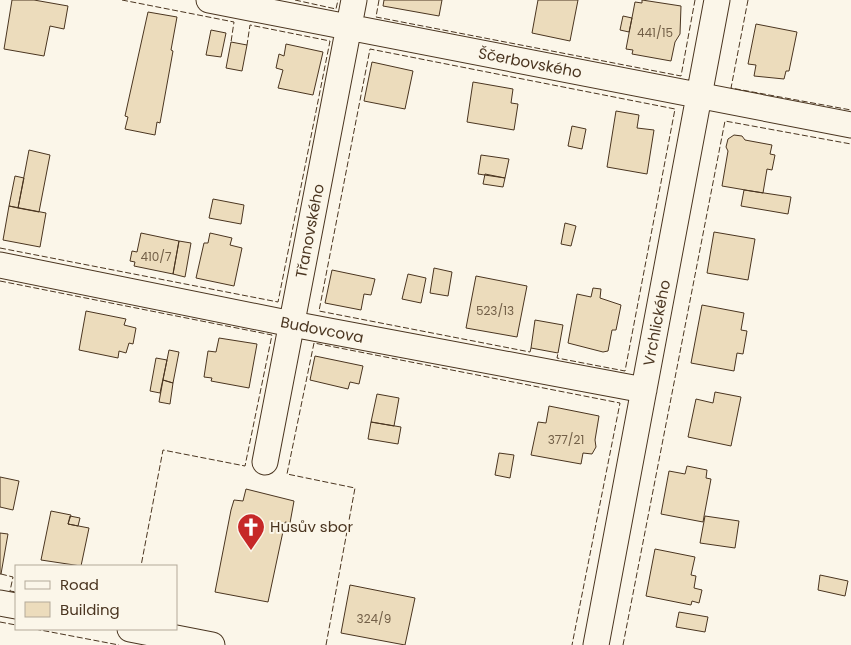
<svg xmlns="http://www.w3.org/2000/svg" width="851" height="645" font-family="Poppins,sans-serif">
<rect width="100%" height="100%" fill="#fbf6e9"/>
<path fill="#ecdcbc" stroke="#4a3520" d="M12 0H34L68 6 64 29 50 26 44 56 4 49Z
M384 0H442L439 16 383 6Z
M538 0H578L570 41 532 33Z
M642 0 681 6 680 34 675 42 671 61 632 54 633 50 626 49 635 2 642 3Z
M148 12 177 17 171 50 173 51 160 123 157 122 155 135 125 129 128 117 125 116Z
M623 16 632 18 629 32 620 30Z
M756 24 797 32 789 71H786L784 79 754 76 756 65 748 64Z
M211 30 226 33 221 57 206 55Z
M231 42 247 45 242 71 226 68Z
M286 44 323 52 313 95 278 88 283 70 276 68 279 54 284 56Z
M372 62 413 71 405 109 364 101Z
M473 82 513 89 511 103 518 104 514 130 467 122Z
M616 111 639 115 637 128 654 130 647 174 607 167Z
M572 126 586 129 582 149 568 146Z
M734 135 742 136 745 140 772 145 770 154 775 155 772 170 767 169 763 193 722 186 728 151 726 147 728 139Z
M29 150 50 155 39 212 18 208Z
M481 155 509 159 505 178 478 174Z
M485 174 505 178 503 187 483 184Z
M15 176 24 178 18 208 9 206Z
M744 190 791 197 788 214 741 206Z
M213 199 244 205 241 224 209 218Z
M9 206 46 213 40 247 3 240Z
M565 223 576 226 571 246 561 244Z
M714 232 755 239 748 280 707 273Z
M141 233 179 241 173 274 134 266 135 262 130 261 132 251 137 252Z
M210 233 232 238 230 245 242 248 234 286 196 278 204 243H208Z
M179 241 191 243 185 277 173 274Z
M434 268 452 272 448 296 430 293Z
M332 270 375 279 371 295 364 294 361 310 325 303Z
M408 274 426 278 421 303 402 299Z
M476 276 527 286 517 337 466 328Z
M593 288 601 289 600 298 621 305 616 330H612L608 351 603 352 568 343 577 294 591 297Z
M702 305 744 313 741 330 747 331 743 354 737 353 734 371 691 363Z
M86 311 126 319 124 325 136 328 133 344 129 343 126 353 119 351 118 358 79 350Z
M535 320 563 325 558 353 531 348Z
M219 338 257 344 249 388 211 381 212 378 204 377 208 351 216 352Z
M169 350 179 352 173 383 163 380Z
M315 356 363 366 359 384 350 382 348 389 310 380Z
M156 358 167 360 160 393 150 391Z
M163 380 173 383 170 404 159 402Z
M715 392 741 397 731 446 688 437 696 399 713 403Z
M377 394 399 398 394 426 371 422Z
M549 406 599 416 595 440 596 447 592 454 583 453 581 464 531 455 538 422 546 423Z
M371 422 401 427 398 444 368 439Z
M499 453 514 455 510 478 495 475Z
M687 466 707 470 706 478 711 479 703 522 661 514 669 471 685 474Z
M0 477 19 481 13 510 0 507Z
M246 489 294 501 290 523 285 522 268 602 215 592 231 510 234 500 243 501Z
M51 511 71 515 68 524 89 528 81 566 41 560Z
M70 516 80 518 78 526 68 524Z
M705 516 739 521 735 548 700 543Z
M0 533 8 534 1 574H0Z
M655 549 695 557 691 575 696 576 694 588 702 590 699 603 692 601 691 605 646 596Z
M820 575 848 581 845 596 818 590Z
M350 585 415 598 405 645 341 633Z
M679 612 708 617 705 632 676 627Z"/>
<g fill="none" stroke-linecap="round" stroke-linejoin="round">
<g stroke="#4a3520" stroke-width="27">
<path id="minor" d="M209 0 851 125
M0 265 292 324 644 390
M265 462 354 0
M0 603 16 606
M130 629 212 645
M596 645 717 0"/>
</g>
<use href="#minor" stroke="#fbf6e9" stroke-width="25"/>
<path stroke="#4a3520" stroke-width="1" stroke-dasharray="6 2.5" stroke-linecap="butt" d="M122 0 234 22 231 42
M295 0 336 9 338 0
M379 0 376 17 681 76 695 0
M748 0 731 88 851 110
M0 248 278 302 330 41 250 25 247 45
M0 281 272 335 245 466 163 450 141 566
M531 348 530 352 319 311 370 49 675 109 625 371 557 358 558 353
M1 574 13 577 10 591 16 592
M0 622 16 625
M35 629 119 645
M326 645 355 488 287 474 314 343 620 403 572 645
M623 645 725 121 851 144"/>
</g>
<defs>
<g id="church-pin" transform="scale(1.4375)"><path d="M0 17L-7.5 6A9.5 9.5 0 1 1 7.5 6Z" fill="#c62828" stroke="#fbf6e9"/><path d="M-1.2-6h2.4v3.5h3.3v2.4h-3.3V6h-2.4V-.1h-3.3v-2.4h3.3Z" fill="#fff"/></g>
</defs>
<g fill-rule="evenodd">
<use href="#church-pin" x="251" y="527"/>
</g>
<g text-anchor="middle" stroke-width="4" stroke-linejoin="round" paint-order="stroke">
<g font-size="12" fill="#725f47">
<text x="655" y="37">441/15</text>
<text x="156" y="261">410/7</text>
<text x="495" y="315">523/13</text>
<text x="566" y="444">377/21</text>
<text x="374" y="623">324/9</text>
</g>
<g font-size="15" fill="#4a3520" stroke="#fbf6e9">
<text transform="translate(530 63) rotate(11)" y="5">Ščerbovského</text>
<text transform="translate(310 231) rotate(-79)" y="5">Třanovského</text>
<text transform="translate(657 323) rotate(-79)" y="5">Vrchlického</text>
<text transform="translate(322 330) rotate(11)" y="5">Budovcova</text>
</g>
<g font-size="15" fill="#4a3520" stroke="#fbf6e9" text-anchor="start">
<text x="270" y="532">Husův sbor</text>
</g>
</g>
<rect x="15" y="565" width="162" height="65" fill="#fbf6e9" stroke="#b4a999"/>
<rect x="25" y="581" width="25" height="8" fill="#fbf6e9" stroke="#b4a999"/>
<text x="60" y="590" font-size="15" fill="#4a3520">Road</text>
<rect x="25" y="602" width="25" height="15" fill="#ecdcbc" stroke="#b4a999"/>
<text x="60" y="615" font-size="15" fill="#4a3520">Building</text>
</svg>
